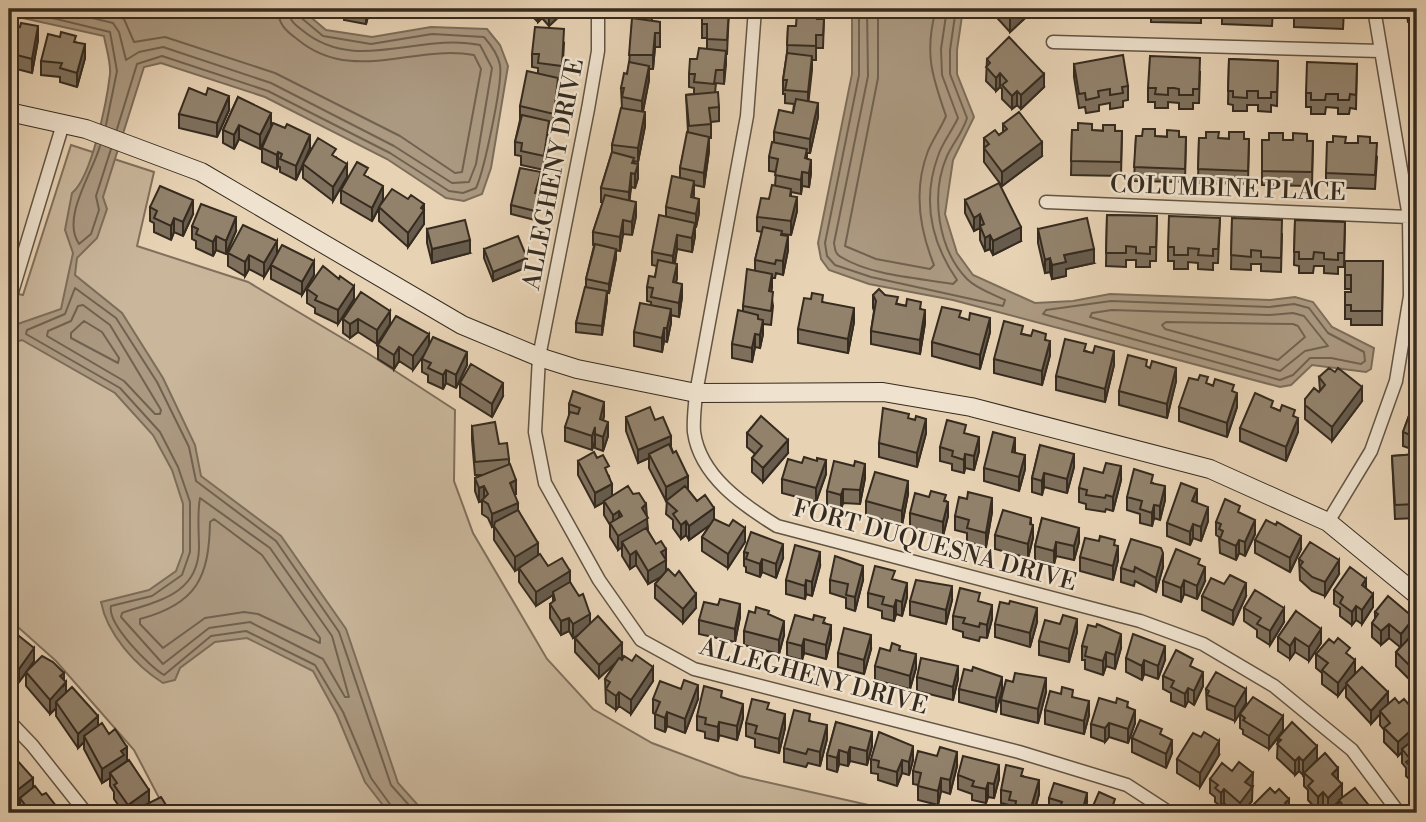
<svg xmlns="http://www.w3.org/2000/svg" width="1426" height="822" font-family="'Libre Bodoni',serif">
<rect width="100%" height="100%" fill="#e7d2b4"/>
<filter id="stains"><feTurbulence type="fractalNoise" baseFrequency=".00286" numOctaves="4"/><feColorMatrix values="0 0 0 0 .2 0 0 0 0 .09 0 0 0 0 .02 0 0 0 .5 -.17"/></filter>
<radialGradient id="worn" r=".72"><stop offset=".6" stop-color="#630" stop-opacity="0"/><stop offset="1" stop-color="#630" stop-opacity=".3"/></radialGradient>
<path fill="#c9b69b" stroke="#80705d" stroke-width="2" d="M71 145 154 172 137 246 248 282 369 354 455 410 454 481 473 533 547 659 593 709 652 743 740 776 904 813H167L134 750 56 661 9 619V292L23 295Z"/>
<path fill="#ab9981" stroke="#7c6d5a" stroke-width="2" d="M9 9H301L326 30 372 37 431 27 487 29 500 45 508 66 491 168 482 194 464 201 446 198 387 159 265 97 161 63 144 67 103 197 107 209 97 238 77 258 75 275 122 313 163 378 195 445 201 476 281 536 346 629 398 783 425 813H389L365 782 337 715 313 671 247 638 215 642 180 668 175 680 163 683C136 666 107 634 101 602L149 590 176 571 183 552V504L172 470 153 435 115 393 22 340 9 344V327L61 309 73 253 65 230 72 193C92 177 107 100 110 74 111 62 106 48 104 36L9 15Z
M852 9H963L957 50V74L974 117 953 160 945 214 957 253 973 275 1035 303 1073 301 1110 294 1270 300 1295 297 1313 302 1332 327 1374 348 1371 369 1366 372 1312 365 1291 385 1280 387 953 300 869 284 829 270 821 259 818 243 852 74Z"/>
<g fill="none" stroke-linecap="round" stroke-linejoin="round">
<path stroke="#706250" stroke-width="2" d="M15 9 110 32 117 71 106 125
M55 9 113 23 119 32 126 60 139 52 163 47 271 83 394 146 452 183 469 182 476 164 492 68 480 45C419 32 356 75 302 30 294 24 289 20 288 9
M103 9 124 19 134 42 165 37 275 73 400 136 455 173 462 172 481 69 474 55C413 44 352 85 297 39 286 31 278 24 278 9
M859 9V75L825 243 827 256 835 265 871 277 1003 306 1005 300C993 294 977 289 967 279 938 249 930 195 947 156 953 143 963 132 967 118L950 74V50L956 9
M867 9 868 76 834 243C835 249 835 254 841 257 872 276 919 278 953 284L957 280C931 242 922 200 938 156 942 143 952 131 958 118L942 75 941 49 947 9
M878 9V78L845 246 876 259 930 269 934 265C919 228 913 190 928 151 933 139 941 128 946 116 932 76 924 53 936 9
M117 129 137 64 162 56 268 91 390 153 449 191 463 193 476 188C484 171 503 82 500 65 498 54 491 45 484 37L432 34 371 44 323 36 299 16 297 9
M100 146C92 174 61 218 79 244L91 234 99 210 96 196 111 149
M1111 301 1269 307 1294 304 1309 308 1328 333 1364 352 1365 361 1361 364 1331 358H1310L1293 375 1280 380 1043 314 1046 310Z
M83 305 110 325 161 410 160 414H155L124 381 47 336 48 331 71 321 78 306Z
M1112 310 1269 315 1293 313 1304 316 1328 346 1305 351 1280 371 1090 317 1092 313Z
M84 321 102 332 119 358 118 363 71 338V333Z
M1166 322 1293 324 1298 326 1305 337 1278 360 1165 329 1162 325Z
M200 498 270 548 332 636 349 697H345L323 659 250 622 209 628 163 664 121 617 122 613C157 601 198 595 199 548 199 532 197 513 200 498Z
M214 519 262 555 320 638V643L258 614 244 612 205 618 163 648 140 624V619C197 604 209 577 210 522Z
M394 813 392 807 371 778 343 712 315 665 246 631 211 636 164 675C149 666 107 624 111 606L152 596 182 575 190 552V502L178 467 160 432 120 388 26 334 27 330 65 314 75 288 116 318 157 382 189 447 196 481 276 541 339 632 391 785 416 813"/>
<g stroke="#625544" stroke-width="15">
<path id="street" d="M598 9V51L588 109 539 357 535 432 545 483 599 580 641 640 694 669 1019 752 1127 785 1170 813
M755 9 747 116 696 393C695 406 693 420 694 432 700 476 743 505 777 526L1140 621 1203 644 1274 686 1352 750 1399 813
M1053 42 1380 51
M1046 202 1409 217
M9 302 63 124
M1328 522 1371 451 1396 381 1410 296 1409 217 1374 9
M9 721 32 745 86 813"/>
</g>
<g stroke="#362b1f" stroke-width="20">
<path id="secondary" d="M9 112 86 129 201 172 462 325 539 357 577 369 696 393 883 392 971 407 1210 469 1328 522 1417 595"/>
</g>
<use href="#street" stroke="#efe2ce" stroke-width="12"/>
<use href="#secondary" stroke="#efe2ce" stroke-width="18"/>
</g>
<path fill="#7e705d" stroke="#362b1f" stroke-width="2" d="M334 9H370L366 24 344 20V14L334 13Z
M479 9H497V11L479 10Z
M525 9H567L549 26 542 18 538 22Z
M633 9H658V13H652V21L660 22V47H655L653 69H649V80L643 112 645 126 638 162 634 161 638 178 635 188 631 187 629 200 636 216 632 235 623 234 620 251 616 250V258L609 293 607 292V300L602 335 576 332V323L586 287V279L594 246 593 245V232L603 202H601V188L612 152V145L622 108 621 88 627 74 629 65Z
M702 9H729L727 54H726L724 84 716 83 715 93 719 107V121L711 122V138H709V151L704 187 694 185 693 198 699 213 696 227H695V236L692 252 677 249 675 263 677 278 676 282 682 297 679 317 671 315V323L667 342 664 341 662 352 634 346V332L651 305V302L647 301V287L655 277 657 266 652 265V252L666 217V207L680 178V168L688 132 686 95 694 94V88L689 87V74L697 59 707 49V38H702Z
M801 9H824V16H817V19H824L823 48H816V60H812L808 101 818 117 810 153H807V159L811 173 809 187 802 186 801 194 791 192V196L797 211 791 235 782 234 788 250 783 275 776 273 775 278H772L771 292 773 306 771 325 763 324V334L760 348 755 347 752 362 732 358V344L743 311V306L755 270V260L762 232 757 231V217L769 199 775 186 776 172 769 171V157L774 143V132L793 113 794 104 785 103V94H783V80L787 53 788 26H796Z
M989 9H1035L1010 32Z
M1080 9H1131V17L1080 15Z
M1151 9H1201V23L1151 22Z
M1222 9H1273L1272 26 1222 24Z
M1294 9H1344L1343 29 1294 27Z
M1406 9H1417V68L1410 35V22H1408Z
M9 25 38 40 32 73 9 67Z
M76 42 85 58 77 87 60 82V77L41 75V61Z
M564 43 562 79H558V92L554 128 549 127V134L544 170 521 165V156L515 155V142L520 120V106L538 74V68L532 67V54Z
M987 59 1044 87 1021 109 1017 105 1012 109 1002 99V89L1000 87 996 91 986 81Z
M1229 59 1278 61 1277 106 1271 105V112L1258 111V105H1247V111H1233V105L1228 104Z
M1074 64 1128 86V100L1123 101V107L1110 109V103L1099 105V111L1086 113 1085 107 1079 108 1074 77Z
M1357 64 1356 109 1350 108 1349 114H1338V108L1326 107 1325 114H1311V107H1306V93Z
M1200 72 1199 103H1193V109H1179V103L1168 102V108H1155V102H1148V88Z
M238 97 271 127 260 149 239 139 234 149 223 143V130Z
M229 110 217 137 179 128V114Z
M1003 124 1042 156 1002 186 984 162V138L999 135 1003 132Z
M1072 130 1122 131 1121 176 1071 175Z
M1136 136 1186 137 1185 182 1134 181Z
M1199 138 1249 139 1248 184 1198 183Z
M1262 140 1313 141 1312 186 1262 185Z
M1346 143H1370L1377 157 1375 189 1326 187V173Z
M262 148H310L304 163 336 157 347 177 333 201 303 178V165L296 180 280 172V167L278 166 277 169 262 162Z
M9 155 11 176V190H9Z
M368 177 383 200 380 206 408 199 424 204V224L408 247 379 221V208L372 221 341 203V190Z
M541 181 538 194 539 203 535 220 511 214V205Z
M965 200 1021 241 993 255 990 249 985 251 980 240V228L974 231 965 213Z
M150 207 193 214 183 236 174 232 171 240 154 232V223L150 221Z
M1107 215 1157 216 1156 261H1150V267H1136V260H1126V267L1106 266Z
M1220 218 1218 263H1213V270L1198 269V263L1188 262V269H1174V261H1168V247Z
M1232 218 1282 234 1281 272 1261 271V264H1251V270L1231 269Z
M1295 220 1345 222 1344 267H1338V274L1324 273V266H1314L1313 273H1299V266L1294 265Z
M192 226 236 231 226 254 216 250 213 256 196 248V241L192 239Z
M427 229 470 253 432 263 427 243Z
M1038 229 1094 263 1066 269V276L1052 279 1050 272 1045 273 1038 243Z
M484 249 527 267 493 281 484 258Z
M228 253H277L314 275 302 295 271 279V265L274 260 264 277 249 269 245 276 228 266Z
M1345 261H1383L1382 325H1351V319H1345V292H1351V289H1345Z
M307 289 354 299 338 324 315 313V308L307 303Z
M873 295H885L898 304 921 309 925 323 920 354 871 344V331L874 311 873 308Z
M823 302 854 322 848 353 798 343V329Z
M390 311 377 344 358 332 350 338 343 333V319Z
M961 318 990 332 980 369 932 356V342Z
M1023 334 1046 340 1050 355 1042 385 994 373V359Z
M378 345H429L467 365 456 388 446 383 443 389 428 382V375L422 372V359L425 353 413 370 399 361 394 369 378 359Z
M1086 351 1114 365 1105 402 1056 390V376Z
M1147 367 1176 381 1167 418 1119 405V391Z
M1319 377 1362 401 1332 441 1305 419V399L1320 391Z
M460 383 503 396 492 417 460 397Z
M1208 384 1234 392 1237 407 1227 437 1179 421V407Z
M1417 394V451L1403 446V432Z
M569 404 604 416 603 420 608 436 603 451 595 448V441L592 450 565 441V427L569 417Z
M1273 408 1295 417 1298 432 1286 461 1240 441V428Z
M626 417 655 420 671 447 688 490 697 501 714 519 745 542 728 568 702 551V537L710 525 689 540 686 535 681 539 673 528V520L666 514 667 500 666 501 649 468V458L638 463 626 431Z
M909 419 915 420 926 433 917 467 879 457V443Z
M472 426 499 444 509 459V464L516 494 514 495 518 510 538 555 548 566 570 582 590 624 622 657 620 658 653 681 631 714 619 706 616 710 606 703 605 679 616 662 599 678 575 652V638L577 635 573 638 569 631 561 635 550 618V604L553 602V595L536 606 519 582V568H520L515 571 494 540V526L492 527 488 518 482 514V501L479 502 475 491V478L482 475H475L472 440Z
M747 433 788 453 763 482 752 472V458L755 454 747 447Z
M966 434 979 451 974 470 965 468 964 473 952 470V464L940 461V447Z
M1040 445 1074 467 1067 493 1044 487 1042 495 1032 492V478Z
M1015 453 1025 469 1019 491 984 481V468Z
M1417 454V518L1395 519 1392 456Z
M578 461 609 476 612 497 646 515 648 531 666 563V572L696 608 683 623 655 598V584L662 576 648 584 636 565 630 569 622 556V547L618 550 610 537V525L604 515V502L595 507 578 475Z
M802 463 826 474 816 502 782 493V479Z
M854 466 865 478 860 504 843 503 841 509 827 505V491Z
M1121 480 1113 511 1106 509 1105 512 1086 509V504L1079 502V488Z
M1153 483 1165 500 1160 520 1154 518 1152 526 1140 523V514L1127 510V497Z
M908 494 902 525 866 515V501Z
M967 499 992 512 986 547 967 542V533L955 530V516Z
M946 501 948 516 943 536 910 527V513Z
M1197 503 1208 521 1201 541 1193 538 1190 545 1167 536V523Z
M1240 513 1255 534 1245 556 1239 553 1236 560 1220 553 1219 537 1216 535V522Z
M1042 518 1079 542 1074 560 1056 556 1054 564 1035 560V546Z
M995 535 1033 538 1028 558 995 549Z
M1255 540 1301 549 1290 572 1255 553Z
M1099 541 1115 546 1118 560 1113 580 1080 571V557Z
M744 552 783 558 776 578 762 572 760 577 746 572V567L744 566Z
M1299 559 1339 574 1325 596 1312 591 1300 580Z
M820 566 812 596 806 594 805 599 786 594V580Z
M1163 567 1156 592 1135 581 1134 586 1121 582V568Z
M830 580H863L855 611 846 608V598L830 593Z
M895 580 907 597 902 616 896 614 894 621 882 618V611L868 607V593Z
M1163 581H1205L1197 599 1184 594 1181 602 1163 595Z
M1366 589 1373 607 1362 624 1356 620 1352 625 1340 616V608L1334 604V590Z
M1202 596H1246L1233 625 1202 610Z
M952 600 946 624 910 615V601Z
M980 602 992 619 987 638 980 637 979 641 963 637V632L953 629V616Z
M718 605 740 617 735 642 699 634V620Z
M1244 608 1284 622 1270 645 1257 637V630L1244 621Z
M1296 611 1321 643 1309 661 1295 652 1290 659 1278 651V637Z
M1375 612 1414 632 1407 640 1417 630V687L1396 666V652L1400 647 1389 638 1381 645 1372 637V623L1375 619Z
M1037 622 1030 647 995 637V624Z
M825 623 831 639 826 659 804 653 802 660 787 656V642Z
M1060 624 1077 632 1069 662 1039 655V641Z
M9 628 34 661 28 670 64 680 66 692 127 761 149 803 171 813H124L114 799V792L110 786V778L102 783 84 749V742L78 748 56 716V708L50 714 26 686V673L19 682 9 673Z
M744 631 784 635 779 654 744 645Z
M1082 646 1121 648 1115 669 1106 666 1103 675 1085 669V660H1082Z
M871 649 864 674 838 667V653Z
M900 650 916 668 910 689 875 680V666L890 651Z
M1316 654 1350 656 1355 674 1388 704 1399 703 1417 714V786L1406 776V768L1402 763V752L1398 756 1384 742V730L1380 725V714L1371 724 1346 697V685L1338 696 1322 684V673L1316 668Z
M1126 658 1165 660 1158 679 1144 674 1142 680 1126 672Z
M1193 668 1203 686 1194 705 1188 701 1185 707 1171 701V693L1163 689V676Z
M917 677 958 679 953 700 917 691Z
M959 689 1002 690 996 712 959 702Z
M1206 689 1246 703 1235 721 1207 709Z
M1046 692 1038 723 1001 714V700Z
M722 698 743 718 737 740 719 735 718 741 705 738V732L697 730V716Z
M653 699H698L685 733 667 726 665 732 655 728V714L653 713Z
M1128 707 1135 723 1128 743 1109 737 1105 742 1091 737V724Z
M769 710 785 728 779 753 755 747V739L746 736V723Z
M1045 710 1089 715 1084 734 1045 724Z
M1240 714 1283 730 1279 737 1317 760 1338 780 1342 798 1375 813H1338L1339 801 1328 812 1323 806 1318 811 1308 800V790L1304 786V773L1303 775 1299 771 1295 775 1277 758 1278 738 1269 749 1243 734V730L1240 728Z
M810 721 827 739 820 766 808 763 806 767 784 762V748Z
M836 722 872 746 867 765 850 761 848 766 839 764 837 772 827 769V755Z
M1132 738 1172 753 1166 768 1132 752Z
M9 755 33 787 56 813H21L20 811V802L11 809 9 806Z
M1219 755 1200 787 1177 773V759Z
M871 759 913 760 909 775 902 773 897 786 878 780V774L871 773Z
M957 766 950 794 941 791 938 805 918 800V785L913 784V771Z
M958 775 999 779 994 798 988 797 986 803 972 800V794L958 789Z
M1023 776 1039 794 1034 813H1009V805L1001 803V790Z
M1210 779 1253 786 1252 788V801L1242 813H1236L1224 803 1221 806 1215 802V797L1210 793Z
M1049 798 1087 802 1084 813H1060V811L1049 808Z"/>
<path fill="#665b4c" stroke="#362b1f" stroke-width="2" d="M366 9H370L366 24Z
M538 9H542V18L538 22Z
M552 9H567L549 26V12Z
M1021 9H1035L1010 32V18Z
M38 26V40L32 73V59Z
M655 33V47L653 69V55Z
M85 44V58L77 87V73Z
M726 51V65L724 84V70Z
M812 56V70L808 106V92Z
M649 66V80L642 115V101Z
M1000 73V87L996 91V78Z
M1044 74V87L1021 109V95Z
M558 78V92L554 128V114Z
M1017 91V105L1012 109V96Z
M229 96V110L217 137V123Z
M818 103V117L810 153V139Z
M645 112V126L638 162V148Z
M271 113V127L260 149V135Z
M549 121V134L544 170V156Z
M239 125V139L234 149V135Z
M310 135V148L296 180V166Z
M709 137V151L704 187V173Z
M1042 142V156L1002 186V172Z
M278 152V166L277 169V155Z
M811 160V173L809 187V173Z
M347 164V177L333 201V187Z
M638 164V178L635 188V174Z
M541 172V181L535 202V193Z
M802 172V186L801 194V180Z
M631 173V187L629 206V192Z
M694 181V195L691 211V197Z
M383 186V200L372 221V208Z
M539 194V203L535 220V211Z
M797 197V211L791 235V221Z
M699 199V213L696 227V214Z
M193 200V214L183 236V222Z
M636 202V216L632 235V222Z
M424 204V224L408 247V233Z
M980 214V228L974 231V218Z
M236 217V231L226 254V241Z
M174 218V232L171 240V226Z
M623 220V234L620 251V237Z
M695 223V236L692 252V238Z
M1021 227V241L993 255V241Z
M677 235V249L673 270V256Z
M990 235V249L985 251V238Z
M216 236V250L213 256V242Z
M788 236V250L783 275V261Z
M470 240V253L432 263V249Z
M277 241V255L264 277V263Z
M616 249V258L609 293V284Z
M1094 249V263L1066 269V276L1052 279V265L1064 255Z
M249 255V269L245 276V262Z
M527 258V267L493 281V272Z
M1050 258V272L1045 273V260Z
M314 261V275L302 295V282Z
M677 264V278L673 296V282Z
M772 274V288L769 305V291Z
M682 284V297L679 317V303Z
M354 286V299L338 324V310Z
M607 291V300L602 335V326Z
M854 308V322L848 353V339Z
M671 309V323L667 342V328Z
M925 310V323L920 354V340Z
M390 311V324L377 344V330Z
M990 318V332L980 369V355Z
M358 319V332L350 338V324Z
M763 320V334L760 348V335Z
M664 328V341L662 352V338Z
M429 334V348L413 370V356Z
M755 334V347L752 362V348Z
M1050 341V355L1042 385V371Z
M399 347V361L394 369V355Z
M1114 351V365L1105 402V389Z
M467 352V365L456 388V375Z
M1176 368V381L1167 418V404Z
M446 370V383L443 389V375Z
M503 383V396L492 417V404Z
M1362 387V401L1332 441V427Z
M1237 393V407L1227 437V423Z
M604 402V416L600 433V419Z
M1298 418V432L1286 461V447Z
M926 419V433L917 467V453Z
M608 422V436L603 451V437Z
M595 427V441L592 450V436Z
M671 436V449L649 454V458L638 463V450Z
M979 437V451L974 470V456Z
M1015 438V452L1012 466V452Z
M788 440V453L763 482V468Z
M965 454V468L964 473V460Z
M1074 454V467L1067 493V479Z
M1025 455V469L1019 491V477Z
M826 460V474L816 502V488Z
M865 464V478L860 504V490Z
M1121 466V480L1113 511V497Z
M1044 473V487L1042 495V481Z
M688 476V490L666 501V487Z
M516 480V494L510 496V483Z
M908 481V494L902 525V511Z
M612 484V498L595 507V493Z
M484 486V500L479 502V488Z
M1165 486V500L1160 520V506Z
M843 489V503L841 509V495Z
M1197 489V503L1192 501Z
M992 498V512L986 547V533Z
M948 502V516L943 536V522Z
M518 503V517L492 527V514Z
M646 504 648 532 622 542V547L618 550V536Z
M1154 505V518L1152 526V513Z
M1208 507V521L1201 541V527Z
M714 508V522L689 540V526Z
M619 511V525L613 527V515Z
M1031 518V531L1033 525V538L1028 558V544Z
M1255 520V534L1245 556V542Z
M686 521V535L681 539V525Z
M1193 524V538L1190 545V532Z
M745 528V542L728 568V554Z
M1079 528V542L1074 560V546Z
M1301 536V549L1290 572V558Z
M1239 540V553L1236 560V546Z
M1056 542V556L1054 564V551Z
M538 543V556L515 571V557Z
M783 544V558L776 578V564Z
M1118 546V560L1113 580V566Z
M666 549V574L648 584V571L661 552Z
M636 551V565L630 569V555Z
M820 552V566L812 596V582Z
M1163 553V567L1156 592V578Z
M762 559V572L760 577V564Z
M1339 560V574L1325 596V582Z
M863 566V580L855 611V597Z
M1205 567V581L1197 599V586Z
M570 571V585L553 592V595L536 606V592Z
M1366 579V592L1362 585Z
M806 580V594L805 599V586Z
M1184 580V594L1181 602V588Z
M907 583V597L902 616V602Z
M1246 583V596L1233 625V611Z
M952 586V600L946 624V610Z
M696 594V608L683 623V609Z
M1373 594V607L1362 624V610Z
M896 600V614L894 621V607Z
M740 604V617L735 642V629Z
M992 605V619L987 638V625Z
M1356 606V620L1352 625V612Z
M1037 608V622L1030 647V633Z
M1284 608V622L1270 645V631Z
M590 614V628L573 638V624Z
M569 618V631L561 635V621Z
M1414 618V632L1401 648V634Z
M1077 619V632L1069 662V649Z
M784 621V635L779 654V640Z
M1389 624V638L1381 645V631Z
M831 625V639L826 659V645Z
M1321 629V643L1309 661V647Z
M1121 634V648L1115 669V655Z
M871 635V649L864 674V660Z
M1295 638V652L1290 659V646Z
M804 639V653L802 660V646Z
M622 643V657L599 678V665Z
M1165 646V660L1158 679V666Z
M34 648V661L19 682V669Z
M1106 652V666L1103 675V661Z
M916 654V668L910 689V676Z
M1144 660V674L1142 680V666Z
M1355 660V674L1338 696V683Z
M958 666V679L953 700V687Z
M653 667V681L631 714V700Z
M1203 672V686L1194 705V691Z
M64 673V685L66 682V696L56 702V708L50 714V700L60 676Z
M1002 677V690L996 712V698Z
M1046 678V692L1038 723V709Z
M698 685V699L685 733V719Z
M1188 688V701L1185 707V694Z
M1246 689V703L1235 721V707Z
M619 692V706L616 710V696Z
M1388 692V706L1380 711V714L1371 724V711Z
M1089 701V715L1084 734V721Z
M743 704V718L737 740V726Z
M1135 710V723L1128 743V729Z
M667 712V726L665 732V718Z
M785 714V728L779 753V739Z
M98 716V729L84 736V742L78 748V734Z
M1283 716V730L1269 749V736Z
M1417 717V738L1402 749V752L1398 756V742Z
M719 722V735L718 741V727Z
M1109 723V737L1105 742V728Z
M827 725V739L820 766V752Z
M872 732V746L867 765V751Z
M1172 740V753L1166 768V754Z
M1219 741V755L1200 787V773Z
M913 746V760L909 775V762Z
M1317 746V760L1303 775V761Z
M127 747V761L110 773V778L102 783V769L121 751Z
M850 747V761L848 766V753Z
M839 750V764L837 772V758Z
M957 752V766L950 794V780Z
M1299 757V771L1295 775V761Z
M902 760V773L897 786V772Z
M999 765V779L994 798V784Z
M1338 768V782L1332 774Z
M1253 773 1252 801 1242 813H1240V803L1245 782Z
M33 778V792L20 798V802L11 809V795Z
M941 778V791L938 805V791Z
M1039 780V794L1034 813H1030Z
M988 783V797L986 803V789Z
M1342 784V798L1328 812V798Z
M1224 789V803L1221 806V793Z
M149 790V804L133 811V813H128V805Z
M1323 792V806L1318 811V797Z
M1087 793V802L1084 813H1082Z
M1289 799V813H1283L1285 803Z"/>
<path fill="#92826c" stroke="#362b1f" stroke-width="2" d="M633 9H652V10H633Z
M702 9H729L727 40 707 39V24H702Z
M1001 9H1021L1010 18Z
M1164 9H1201V10Z
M1222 9H1272V12L1222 10Z
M1294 9H1344L1343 15 1294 13Z
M797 11 817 12V19H824L823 35H816V46L787 45 788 26H796Z
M632 18 660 22V33H655L653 55H629Z
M1417 20V55L1410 21Z
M21 23 38 26 32 59 9 53V25L20 27Z
M535 27 564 29 562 66 538 63 539 54H532Z
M61 32 76 36 74 42 85 44 77 73 60 68 62 63 41 61 48 34 60 37Z
M1009 37 1044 74 1021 95 1017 91 1012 96 1002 85 1007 81 1000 73 996 78 986 67 990 63 987 59Z
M699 48 726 51 724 70H716L714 84 694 82 695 74H689L690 59H697Z
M787 53 812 56 808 92 785 90 787 80H783Z
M1123 55 1128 86 1122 87 1123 93 1110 95V89L1098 91 1099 97 1086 100 1085 93 1079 94 1074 64Z
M1150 56 1200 58 1199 89H1193V95H1179V89L1174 88H1168V95L1155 94 1156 88H1148Z
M1229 59 1278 61 1277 92H1271V98H1258V91H1247V98L1233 97V91H1228Z
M629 62 649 66 642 101 622 97 624 88H621L624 73 627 74Z
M1307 62 1357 64 1356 95 1350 94 1349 100H1338V94H1326L1325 100H1311V93H1306Z
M527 71 558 78 554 114 520 106Z
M189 88 206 95 208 88 229 96 217 123 179 114Z
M718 92 719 107 709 108 711 124 689 126 686 95Z
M238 97 271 113 260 135 239 125 234 135 223 130Z
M796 99 818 103 810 139 774 132 779 110 793 113Z
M621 108 645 112 638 148 612 145Z
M1019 112 1042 142 1002 172 984 148 989 144 984 138 995 130 999 135 1007 129 1003 124Z
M522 115 549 121 544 156 521 151 522 143 515 142Z
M273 123 285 128 287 124 310 135 296 166 280 159 282 154 278 152 277 155 262 148Z
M1078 123 1092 124V130L1103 131V125H1115V131H1122L1121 162 1071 161 1072 130H1078Z
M1143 129H1155V136L1167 137V130L1179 131V137H1186L1185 169 1134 167 1136 136H1142Z
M687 132 709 137 704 173 680 168Z
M1206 132H1219L1218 138 1229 139V132H1244V139H1249L1248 171 1198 169 1199 138H1206Z
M1269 133H1283V140H1293V133L1307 134V141H1313L1312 172 1262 171V140H1269Z
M1333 136 1346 137 1345 143H1358V136L1370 137V143H1377L1375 175 1326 173 1327 142H1333Z
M318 138 336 149 332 155 347 164 333 187 303 164Z
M772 142 807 149 805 158 811 160 809 173 802 172 801 180 775 175 778 159 769 157Z
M612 152 634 158 632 163 638 164 635 174 631 173 629 192 601 188Z
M9 155 11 176H9Z
M357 162 368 168 364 175 383 186 372 208 341 190Z
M520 168 541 172 535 193 539 194 535 211 511 205Z
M672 176 694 181 691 197 699 199 696 214 666 207Z
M999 183 1021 227 993 241 990 235 985 238 980 226 984 224 980 214 974 218 965 200Z
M772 185 791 189 790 196 797 197 791 221 757 217 761 198 769 199Z
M160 186 193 200 183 222 174 218 171 226 154 218 157 211 150 207Z
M392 189 408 199 411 195 424 204 421 208 424 210 408 233 379 207Z
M605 195 636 202 632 222 623 220 620 237 593 232Z
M201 204 236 217 226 241 216 236 213 242 196 234 198 229 192 226Z
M659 215 695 223 692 238 677 235 673 256 652 252Z
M1107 215 1157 216 1156 247H1150V254L1136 253V247L1126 246V253H1106Z
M1169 216 1220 218 1218 249H1213V256L1198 255 1199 249 1188 248V255H1174V247H1168Z
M1087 218 1094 249 1064 255 1066 262 1052 265 1050 258 1045 260 1038 229Z
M1232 218 1282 220 1281 258 1261 257V251L1251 250V257L1231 255Z
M465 220 470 240 432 249 427 229Z
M1295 220 1345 222 1344 253H1338V260L1324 259V253L1314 252 1313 259H1299V252H1294Z
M243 225 277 241 264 263 249 255 245 262 228 253Z
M763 227 782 231 781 235 788 236 783 261 776 260 775 264 755 260Z
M518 236 527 258 493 272 484 249Z
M595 244 616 249 609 284 586 279Z
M282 245 314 261 302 282 271 265Z
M658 260 677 264 673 282 682 284 679 303 651 297 653 288 647 287 649 276 655 277Z
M1345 261H1383L1382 311H1351V305H1345V292H1351V275H1345Z
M323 266 339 279 340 276 354 286 338 310 315 300 317 296 307 289Z
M747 269 772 274 769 291 773 292 771 311 743 306Z
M585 287 607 291 602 326 576 323Z
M879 289 885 295 898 297 896 304 906 306 907 299 921 302 920 309 925 310 920 340 871 331 876 301 873 295Z
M361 292 390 311 377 330 358 319 350 324 343 319Z
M812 293 823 295 822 302 854 308 848 339 798 329 804 298 811 299Z
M640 303 671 309 667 328H664L662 338 634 332Z
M942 307 961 311 959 317 969 320 970 313 990 318 980 355 932 342Z
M738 310 758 315V319L763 320 760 335 755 334 752 348 732 344Z
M396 316 429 334 413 356 399 347 394 355 378 345Z
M1004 321 1023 326 1021 334 1031 336 1033 330 1046 334 1045 340 1050 341 1042 371 994 359Z
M433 337 467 352 456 375 446 370 443 375 428 368 431 363 422 359Z
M1065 339 1086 344 1084 351 1093 353 1095 346 1114 351 1105 389 1056 376Z
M1128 355 1147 360 1146 366 1150 368 1152 361 1176 368 1167 404 1119 391Z
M471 364 503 383 492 404 460 383Z
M1329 368 1335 372 1338 368 1362 387 1332 427 1305 405V399L1314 388 1319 392 1325 385 1319 377Z
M1200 375 1208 377 1206 383 1213 386 1215 379 1234 385 1232 391 1237 393 1227 423 1179 407 1189 378 1198 380Z
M573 391 604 402 600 419 608 422 603 437 595 434V427L592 436 565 427 570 412 578 414 580 408 569 404Z
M1255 393 1273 401 1271 407 1280 411 1282 405 1295 410 1293 416 1298 418 1286 447 1240 428Z
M1417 394V438L1403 432Z
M650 407 655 420 663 417 671 436 638 450 626 417Z
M883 408 909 414 908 418 915 420 916 416 926 419 917 453 879 443Z
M761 416 788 440 763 468 752 458 762 446 747 433Z
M947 420 966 425 964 433 979 437 974 456 965 454 964 460 952 456 953 451 940 447Z
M495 422 499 444 507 443 509 459 475 462 472 426Z
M993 432 1015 438 1012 452 1025 455 1019 477 984 468Z
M669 444 673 453 676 451 688 476 666 487 649 454Z
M1040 445 1074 454 1067 479 1044 473 1042 481 1032 478Z
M594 452 597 458 603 455 609 466 605 468 612 484 595 493 578 461Z
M1417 454V504L1395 505 1392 456Z
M804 457 817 461V458L826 460 816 488 782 479 788 459 802 463Z
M834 461 854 466 855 461 865 464 860 490 843 489 841 495 827 491Z
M1106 463 1121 466 1113 497 1106 495 1105 498 1086 495 1087 490 1079 488 1084 468 1103 473Z
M510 464 516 480 510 483 518 503 492 514 488 504 482 500 488 494 484 486 479 488 475 478Z
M1134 469 1153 475 1151 483 1165 486 1160 506 1154 505 1152 513 1140 509 1142 501 1127 497Z
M875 472 908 481 902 511 866 501Z
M1181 483 1197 489 1192 501 1208 507 1201 527 1193 524 1190 532 1167 523Z
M628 486 633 494 639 493 646 504 642 508 648 518 618 536 610 523 622 516 619 511 613 515 604 501Z
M685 486 697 501 705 495 714 508 689 526 686 521 681 525 673 514 677 511 666 501Z
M931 491 946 495 944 501 948 502 943 522 910 513 915 493 929 497Z
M968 492 992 498 986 533 967 528 969 520 955 516 959 497 967 499Z
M1225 499 1240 506 1238 512 1255 520 1245 542 1239 540 1236 546 1220 539 1223 531 1219 529 1221 524 1216 522Z
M518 510 538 543 515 557 494 526 495 522Z
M1003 510 1031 518 1030 524 1033 525 1028 544 995 535Z
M1042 518 1079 528 1074 546 1056 542 1054 551 1035 546Z
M714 519 729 526 733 520 745 528 728 554 702 537Z
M1266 520 1276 525 1277 522 1301 536 1290 558 1255 540Z
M646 528 656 544 661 541 666 549 661 552 666 560 648 571 636 551 630 555 622 542Z
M751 532 783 544 776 564 762 559 760 564 746 559 748 553 744 552Z
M1100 536 1115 540 1114 545 1118 546 1113 566 1080 557 1085 538 1099 541Z
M1131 539 1161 548 1163 553 1156 578 1135 567 1134 572 1121 568Z
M1310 542 1339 560 1325 582 1312 577 1300 566 1303 562 1299 559Z
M795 545 820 552 812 582 806 580 805 586 786 580Z
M1176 549 1200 559 1198 564 1205 567 1197 586 1184 580 1181 588 1163 581Z
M540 554 548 566 562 558 570 571 536 592 519 568Z
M835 556 863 566 855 597 846 595 848 584 830 580Z
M875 566 895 571 892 579 907 583 902 602 896 600 894 607 882 604 884 597 868 593Z
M1350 567 1366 579 1362 585 1373 594 1362 610 1356 606 1352 612 1340 603 1343 597 1334 590Z
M668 569 675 576 679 571 696 594 683 609 655 584Z
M1230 575 1246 583 1233 611 1202 596 1211 578 1224 584Z
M916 580 952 586 946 610 910 601Z
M570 582 579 596 583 594 590 614 573 624 569 618 561 621 550 604 555 600 553 592Z
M960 588 980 593 978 601 992 605 987 625 980 623 979 627 963 623 965 618 953 616Z
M1255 590 1284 608 1270 631 1257 624 1261 618 1244 608Z
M1388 596 1414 618 1401 634 1389 624 1381 631 1372 623 1378 614 1375 612Z
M720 599 740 604 735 629 699 620 704 602 718 605Z
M1010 601 1037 608 1030 633 995 624 1000 602 1009 604Z
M756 607 769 611 768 614 784 621 779 640 744 631 749 611 755 613Z
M1296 611 1321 629 1309 647 1295 638 1290 646 1278 637Z
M795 615 813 620 814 615 825 618 823 623 831 625 826 645 804 639 802 646 787 642Z
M1063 615 1077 619 1069 649 1039 641 1045 620 1060 624Z
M598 616 622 643 599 665 575 638Z
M1097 624 1121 634 1115 655 1106 652 1103 661 1085 656 1087 647 1082 646 1088 625 1096 627Z
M9 628 34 648 19 669 9 659Z
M844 628 871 635 864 660 838 653Z
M1417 630V673L1396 652Z
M1133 634 1165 646 1158 666 1144 660 1142 666 1126 658Z
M1338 638 1350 648 1346 653 1355 660 1338 683 1322 670 1328 663 1316 654 1329 639 1334 643Z
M892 643 900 646 899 650 916 654 910 676 875 666 880 648 890 651Z
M1176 650 1193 659 1190 666 1203 672 1194 691 1188 688 1185 694 1171 687 1174 681 1163 676Z
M636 655 653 667 631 700 619 692 616 696 606 689 610 682 605 679 619 658 622 660 624 656 632 661Z
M42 656 53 662 64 673 60 676 66 682 50 700 26 672Z
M921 658 958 666 953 687 917 677Z
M973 667 1002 677 996 698 959 689 964 669 972 671Z
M1362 667 1388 692 1371 711 1346 683Z
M1216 672 1246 689 1235 707 1207 695 1209 691 1206 689Z
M1015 673 1046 678 1038 709 1001 700 1006 680 1013 682Z
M684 680 698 685 685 719 667 712 665 718 655 714 660 702 653 699 660 681 681 689Z
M704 686 722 691 721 697 743 704 737 726 719 722 718 727 705 724 706 718 697 716Z
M72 687 98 716 78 734 56 702Z
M1062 687 1073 690 1072 697 1089 701 1084 721 1045 710 1050 691 1061 694Z
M1253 697 1283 716 1269 736 1243 720 1245 718 1240 714Z
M1099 698 1116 703 1117 698 1128 702 1127 707 1135 710 1128 729 1109 723 1105 728 1091 724Z
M1395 698 1399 703 1404 699 1417 714V717L1414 720 1417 725 1398 742 1384 728 1390 723 1380 711Z
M752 699 769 703 767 709 785 714 779 739 755 733 757 726 746 723Z
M794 710 810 714 809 721 827 725 820 752 808 749 806 754 784 748Z
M1140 720 1162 729 1160 734 1172 740 1166 754 1132 738Z
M836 722 872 732 867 751 850 747 848 753 839 750 837 758 827 755Z
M1292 722 1317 746 1303 761 1299 757 1295 761 1277 744 1281 740 1278 738Z
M102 723 109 734 115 729 127 747 121 751 124 755 102 769 84 736Z
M879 732 913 746 909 762 902 760 897 772 878 767 879 761 871 759Z
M1204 732 1219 741 1200 773 1177 759 1193 733 1201 737Z
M1417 737V772L1406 762 1410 759 1402 749Z
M940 747 957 752 950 780 941 778 938 791 918 786 921 773 913 771 918 751 937 756Z
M1325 753 1338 768 1332 774 1342 784 1328 798 1323 792 1318 797 1308 786 1313 781 1304 773Z
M9 755 13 761 16 759 33 778 11 795 9 792Z
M963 756 999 765 994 784 988 783 986 789 972 786 974 781 958 775Z
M129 760 149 790 128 805 114 785 117 783 110 773Z
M1239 762 1253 773 1245 782 1252 787 1240 803 1224 789 1221 793 1215 788 1218 785 1210 779 1222 763 1232 771Z
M1006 765 1023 769 1021 776 1039 780 1030 811 1015 808 1016 801 1009 800 1011 792 1001 790Z
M1054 783 1087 793 1082 812 1060 807 1062 802 1049 798Z
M35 786 42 795 46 793 56 806 53 809 56 813H31L20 798Z
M1270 788 1275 793 1279 789 1289 799 1285 803 1289 807 1283 813H1251L1248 810Z
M1355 788 1375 813H1342L1338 807 1342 804 1339 800Z
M1099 792 1115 799 1113 805 1132 813H1090Z
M161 797 171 813H134L133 811Z"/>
<g text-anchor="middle" stroke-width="5" stroke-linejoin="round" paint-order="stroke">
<g font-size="24" fill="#362b1f" stroke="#efe2ce">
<text transform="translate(553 174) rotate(-79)" y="8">ALLEGHENY DRIVE</text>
<text transform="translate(1228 188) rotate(2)" y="8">COLUMBINE PLACE</text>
<text transform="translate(935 545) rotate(15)" y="8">FORT DUQUESNA DRIVE</text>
<text transform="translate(814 676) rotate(15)" y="8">ALLEGHENY DRIVE</text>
</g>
</g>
<rect width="1426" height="822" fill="none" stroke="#e7d2b4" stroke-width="35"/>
<rect x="10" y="10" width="1405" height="801" fill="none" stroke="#362b1f" stroke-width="3.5"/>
<rect x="18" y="18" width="1391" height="787" fill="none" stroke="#362b1f" stroke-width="2"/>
<rect width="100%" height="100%" filter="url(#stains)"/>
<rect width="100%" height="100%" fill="url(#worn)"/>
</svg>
